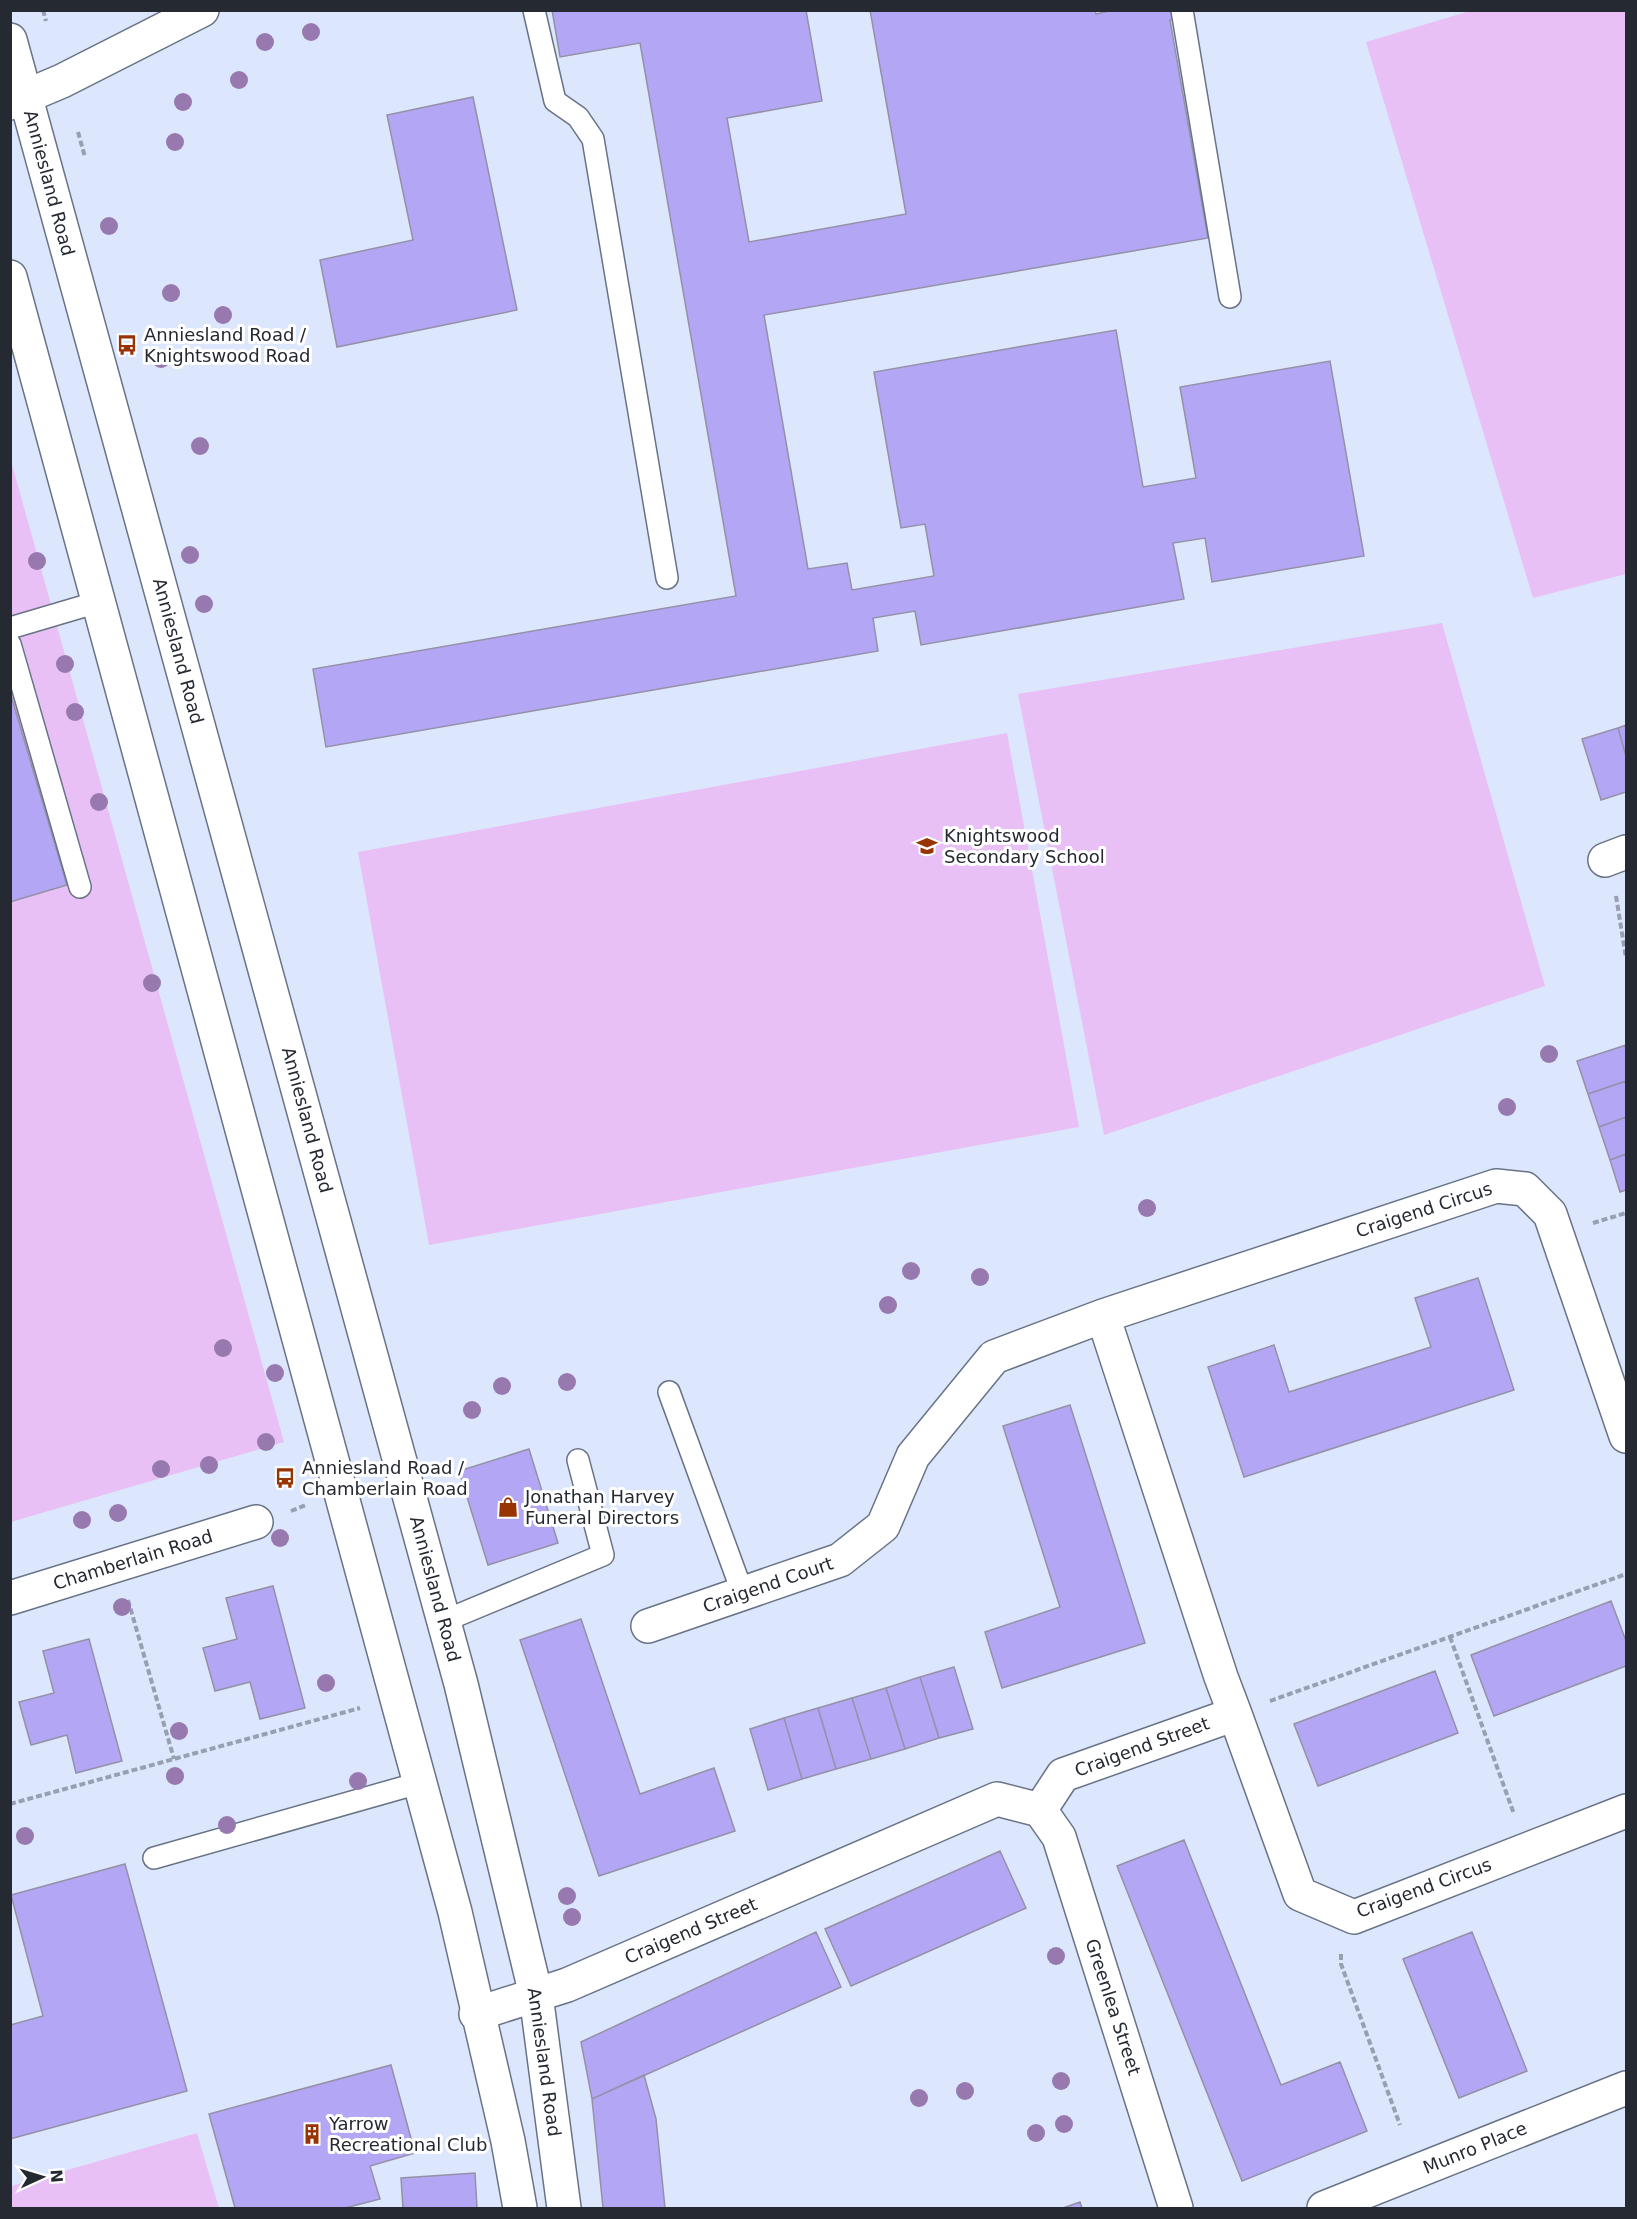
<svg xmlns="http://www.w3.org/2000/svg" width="1637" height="2219" font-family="'DejaVu Sans',sans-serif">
<rect width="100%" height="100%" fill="#dce7fd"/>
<path fill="#e9c0f5" d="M1470 11H1626V574L1533 598 1366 42Z
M10 457 284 1442 11 1522H10Z
M1442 623 1545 986 1104 1135 1018 694Z
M1007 733 1079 1127 429 1245 358 852Z
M197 2133 219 2208H11V2186Z"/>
<path fill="#b3a6f4" stroke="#9491a7" stroke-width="1.5" d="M552 10H806L822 101 727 118 749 242 906 214 870 10H1095L1096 14 1113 10H1171L1173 20H1170L1208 238 764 315 808 569 847 563 852 590 934 576 925 524 901 528 874 372 1116 330 1143 487 1196 478 1180 387 1330 361 1364 556 1212 582 1205 538 1173 543 1184 599 921 645 915 611 873 618 878 651 326 747 313 669 736 596 640 43 560 57Z
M473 97 517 310 337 347 320 260 413 240 387 115Z
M10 692 67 885 10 902Z
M1626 725V756L1618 728Z
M1618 728 1626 756V792L1601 800 1582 739Z
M1626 1045V1081L1588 1094 1577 1061Z
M1626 1081V1117L1599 1127 1588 1094Z
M1626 1117V1154L1610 1160 1599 1127Z
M1626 1154V1190L1620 1192 1610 1160Z
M1478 1278 1514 1390 1244 1477 1208 1367 1274 1345 1289 1392 1431 1347 1415 1298Z
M1070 1405 1145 1643 1002 1688 985 1632 1060 1607 1003 1426Z
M529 1449 558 1543 488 1565 459 1471Z
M273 1586 305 1708 260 1719 250 1682 215 1691 203 1648 237 1639 226 1598Z
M1611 1601 1626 1641V1666L1494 1716 1471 1655Z
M581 1619 640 1794 714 1768 735 1831 599 1876 520 1640Z
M89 1639 122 1761 76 1773 67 1735 31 1745 19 1702 54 1693 43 1651Z
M954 1667 973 1729 939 1738 920 1677Z
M1435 1671 1458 1733 1318 1786 1294 1724Z
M920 1677 939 1738 905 1749 886 1688Z
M886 1688 905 1749 871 1759 852 1698Z
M852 1698 871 1759 836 1769 818 1708Z
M818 1708 836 1769 802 1779 784 1718Z
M784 1718 802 1779 768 1790 750 1729Z
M1184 1840 1281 2085 1340 2062 1367 2131 1242 2181 1117 1866Z
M1000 1851 1026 1908 851 1986 825 1929Z
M125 1864 187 2091 10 2139V2025L43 2016 11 1895Z
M816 1932 841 1987 592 2099 581 2042Z
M1472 1932 1527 2071 1459 2098 1403 1959Z
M391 2065 415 2153 370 2166 380 2199 345 2208H235L209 2114Z
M644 2075 656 2119 665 2208H603L592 2099Z
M475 2173 477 2208H403L401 2178Z
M1080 2202 1082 2208H1063Z"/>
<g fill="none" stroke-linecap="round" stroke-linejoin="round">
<g stroke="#697386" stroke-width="24">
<path id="lane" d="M534 10 555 101 578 117 593 139 667 578
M1182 10 1230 297
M10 628 98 602
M10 644 80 887
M669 1392 743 1594
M444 1621 603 1555 578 1460
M154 1858 419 1783"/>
</g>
<g stroke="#697386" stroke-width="36">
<path id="street" d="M10 103 62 81 202 10
M1605 860 1626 852
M10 1598 256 1522
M648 1626 840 1560 883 1526 913 1456 994 1357 1103 1316 1496 1186 1525 1189 1550 1214 1626 1436
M1235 1714 1300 1894 1354 1917 1626 1811
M1040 1810 1059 1837 1176 2208
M476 2014 567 1985 997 1799 1040 1810 1063 1775 1235 1714 1221 1677 1103 1316
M1324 2208 1626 2088"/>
</g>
<g stroke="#697386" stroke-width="36">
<path id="secondary" d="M10 40 461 1684 536 1995 564 2208
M10 277 455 1912 508 2141 520 2208"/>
</g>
<path stroke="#979fb0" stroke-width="4" stroke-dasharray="6 3" stroke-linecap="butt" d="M43 10 46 21
M78 132 85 157
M1616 896 1626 958
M1593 1223 1626 1213
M291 1511 306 1505
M128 1600 174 1759
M1450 1637 1514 1814
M1270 1701 1626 1574
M10 1804 360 1708
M1341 1954V1964L1400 2125"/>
<use href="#lane" stroke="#fff" stroke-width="21"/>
<use href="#street" stroke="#fff" stroke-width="33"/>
<use href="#secondary" stroke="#fff" stroke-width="33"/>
</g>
<g fill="#9779af">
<circle cx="311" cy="32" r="9"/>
<circle cx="265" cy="42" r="9"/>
<circle cx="239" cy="80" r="9"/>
<circle cx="183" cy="102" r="9"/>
<circle cx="175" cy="142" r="9"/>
<circle cx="109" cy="226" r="9"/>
<circle cx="171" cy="293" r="9"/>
<circle cx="223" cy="315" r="9"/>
<circle cx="161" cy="359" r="9"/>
<circle cx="200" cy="446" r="9"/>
<circle cx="190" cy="555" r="9"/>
<circle cx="37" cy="561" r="9"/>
<circle cx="204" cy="604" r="9"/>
<circle cx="65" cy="664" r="9"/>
<circle cx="75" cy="712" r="9"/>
<circle cx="99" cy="802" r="9"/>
<circle cx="152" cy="983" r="9"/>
<circle cx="1549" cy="1054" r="9"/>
<circle cx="1507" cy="1107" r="9"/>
<circle cx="1147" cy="1208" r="9"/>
<circle cx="911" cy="1271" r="9"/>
<circle cx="980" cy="1277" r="9"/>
<circle cx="888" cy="1305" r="9"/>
<circle cx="223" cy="1348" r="9"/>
<circle cx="275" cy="1373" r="9"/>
<circle cx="567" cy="1382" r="9"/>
<circle cx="502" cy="1386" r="9"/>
<circle cx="472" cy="1410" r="9"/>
<circle cx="266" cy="1442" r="9"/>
<circle cx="209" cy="1465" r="9"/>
<circle cx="161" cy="1469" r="9"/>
<circle cx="118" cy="1513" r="9"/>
<circle cx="82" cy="1520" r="9"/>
<circle cx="280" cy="1538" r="9"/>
<circle cx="122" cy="1607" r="9"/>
<circle cx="326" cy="1683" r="9"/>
<circle cx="179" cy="1731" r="9"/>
<circle cx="175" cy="1776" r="9"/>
<circle cx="358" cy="1781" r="9"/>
<circle cx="227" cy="1825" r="9"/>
<circle cx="25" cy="1836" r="9"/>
<circle cx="567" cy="1896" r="9"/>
<circle cx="572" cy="1917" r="9"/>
<circle cx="1056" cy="1956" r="9"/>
<circle cx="1061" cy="2081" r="9"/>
<circle cx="965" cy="2091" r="9"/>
<circle cx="919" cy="2098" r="9"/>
<circle cx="1064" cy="2124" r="9"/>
<circle cx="1036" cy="2133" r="9"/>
</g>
<defs>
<g id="bus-bare" transform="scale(1.62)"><path d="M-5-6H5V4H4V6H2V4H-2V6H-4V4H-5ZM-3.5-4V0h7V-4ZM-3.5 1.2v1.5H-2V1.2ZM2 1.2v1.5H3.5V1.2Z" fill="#983303" stroke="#fff" stroke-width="2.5" paint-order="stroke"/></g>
<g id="school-bare" transform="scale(1.62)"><path d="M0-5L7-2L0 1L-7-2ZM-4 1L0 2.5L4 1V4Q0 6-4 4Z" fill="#983303" stroke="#fff" stroke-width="2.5" paint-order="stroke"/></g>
<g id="shop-bare" transform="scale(1.62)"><path d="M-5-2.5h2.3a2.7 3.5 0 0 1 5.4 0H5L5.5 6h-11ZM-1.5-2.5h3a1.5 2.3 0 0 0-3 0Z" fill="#983303" stroke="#fff" stroke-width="2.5" paint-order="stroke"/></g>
<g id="building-bare" transform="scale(1.62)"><path d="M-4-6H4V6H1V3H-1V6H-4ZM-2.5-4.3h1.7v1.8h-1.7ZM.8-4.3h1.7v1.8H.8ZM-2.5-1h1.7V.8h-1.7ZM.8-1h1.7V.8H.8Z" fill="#983303" stroke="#fff" stroke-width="2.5" paint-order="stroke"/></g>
</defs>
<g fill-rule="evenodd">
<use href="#bus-bare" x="127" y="345"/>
<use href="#school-bare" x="927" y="846"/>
<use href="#bus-bare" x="285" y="1478"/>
<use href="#shop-bare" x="508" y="1507"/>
<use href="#building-bare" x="312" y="2134"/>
</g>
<g text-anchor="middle" stroke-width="6" stroke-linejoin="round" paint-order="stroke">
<g font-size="18" fill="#252931" stroke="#fff">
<text transform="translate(49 183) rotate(75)" y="6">Anniesland Road</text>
<text transform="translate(178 651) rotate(75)" y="6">Anniesland Road</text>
<text transform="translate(307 1120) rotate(75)" y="6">Anniesland Road</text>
<text transform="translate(1424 1210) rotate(-18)" y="6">Craigend Circus</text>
<text transform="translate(133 1560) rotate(-17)" y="6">Chamberlain Road</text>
<text transform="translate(768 1585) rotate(-19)" y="6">Craigend Court</text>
<text transform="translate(435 1589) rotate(75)" y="6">Anniesland Road</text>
<text transform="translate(1142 1747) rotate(-20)" y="6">Craigend Street</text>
<text transform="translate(1424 1888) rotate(-20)" y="6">Craigend Circus</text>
<text transform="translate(691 1931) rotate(-23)" y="6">Craigend Street</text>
<text transform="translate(1113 2007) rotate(72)" y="6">Greenlea Street</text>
<text transform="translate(544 2062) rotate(82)" y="6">Anniesland Road</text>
<text transform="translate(1475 2148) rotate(-22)" y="6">Munro Place</text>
</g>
<g font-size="18" fill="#252931" stroke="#fff" text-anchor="start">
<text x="144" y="341">Anniesland Road /<tspan x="144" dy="21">Knightswood Road</tspan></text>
<text x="944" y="842">Knightswood<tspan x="944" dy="21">Secondary School</tspan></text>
<text x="302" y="1474">Anniesland Road /<tspan x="302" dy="21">Chamberlain Road</tspan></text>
<text x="525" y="1503">Jonathan Harvey<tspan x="525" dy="21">Funeral Directors</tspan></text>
<text x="329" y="2130">Yarrow<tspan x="329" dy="21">Recreational Club</tspan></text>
</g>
</g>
<rect width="1637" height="2219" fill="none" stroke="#252931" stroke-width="24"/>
<g transform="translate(42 2177) rotate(86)" stroke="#ffffff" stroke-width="4.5" paint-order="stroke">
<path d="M0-4.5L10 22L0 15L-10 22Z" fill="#252931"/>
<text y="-9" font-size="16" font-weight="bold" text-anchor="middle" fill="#252931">N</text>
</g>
</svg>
